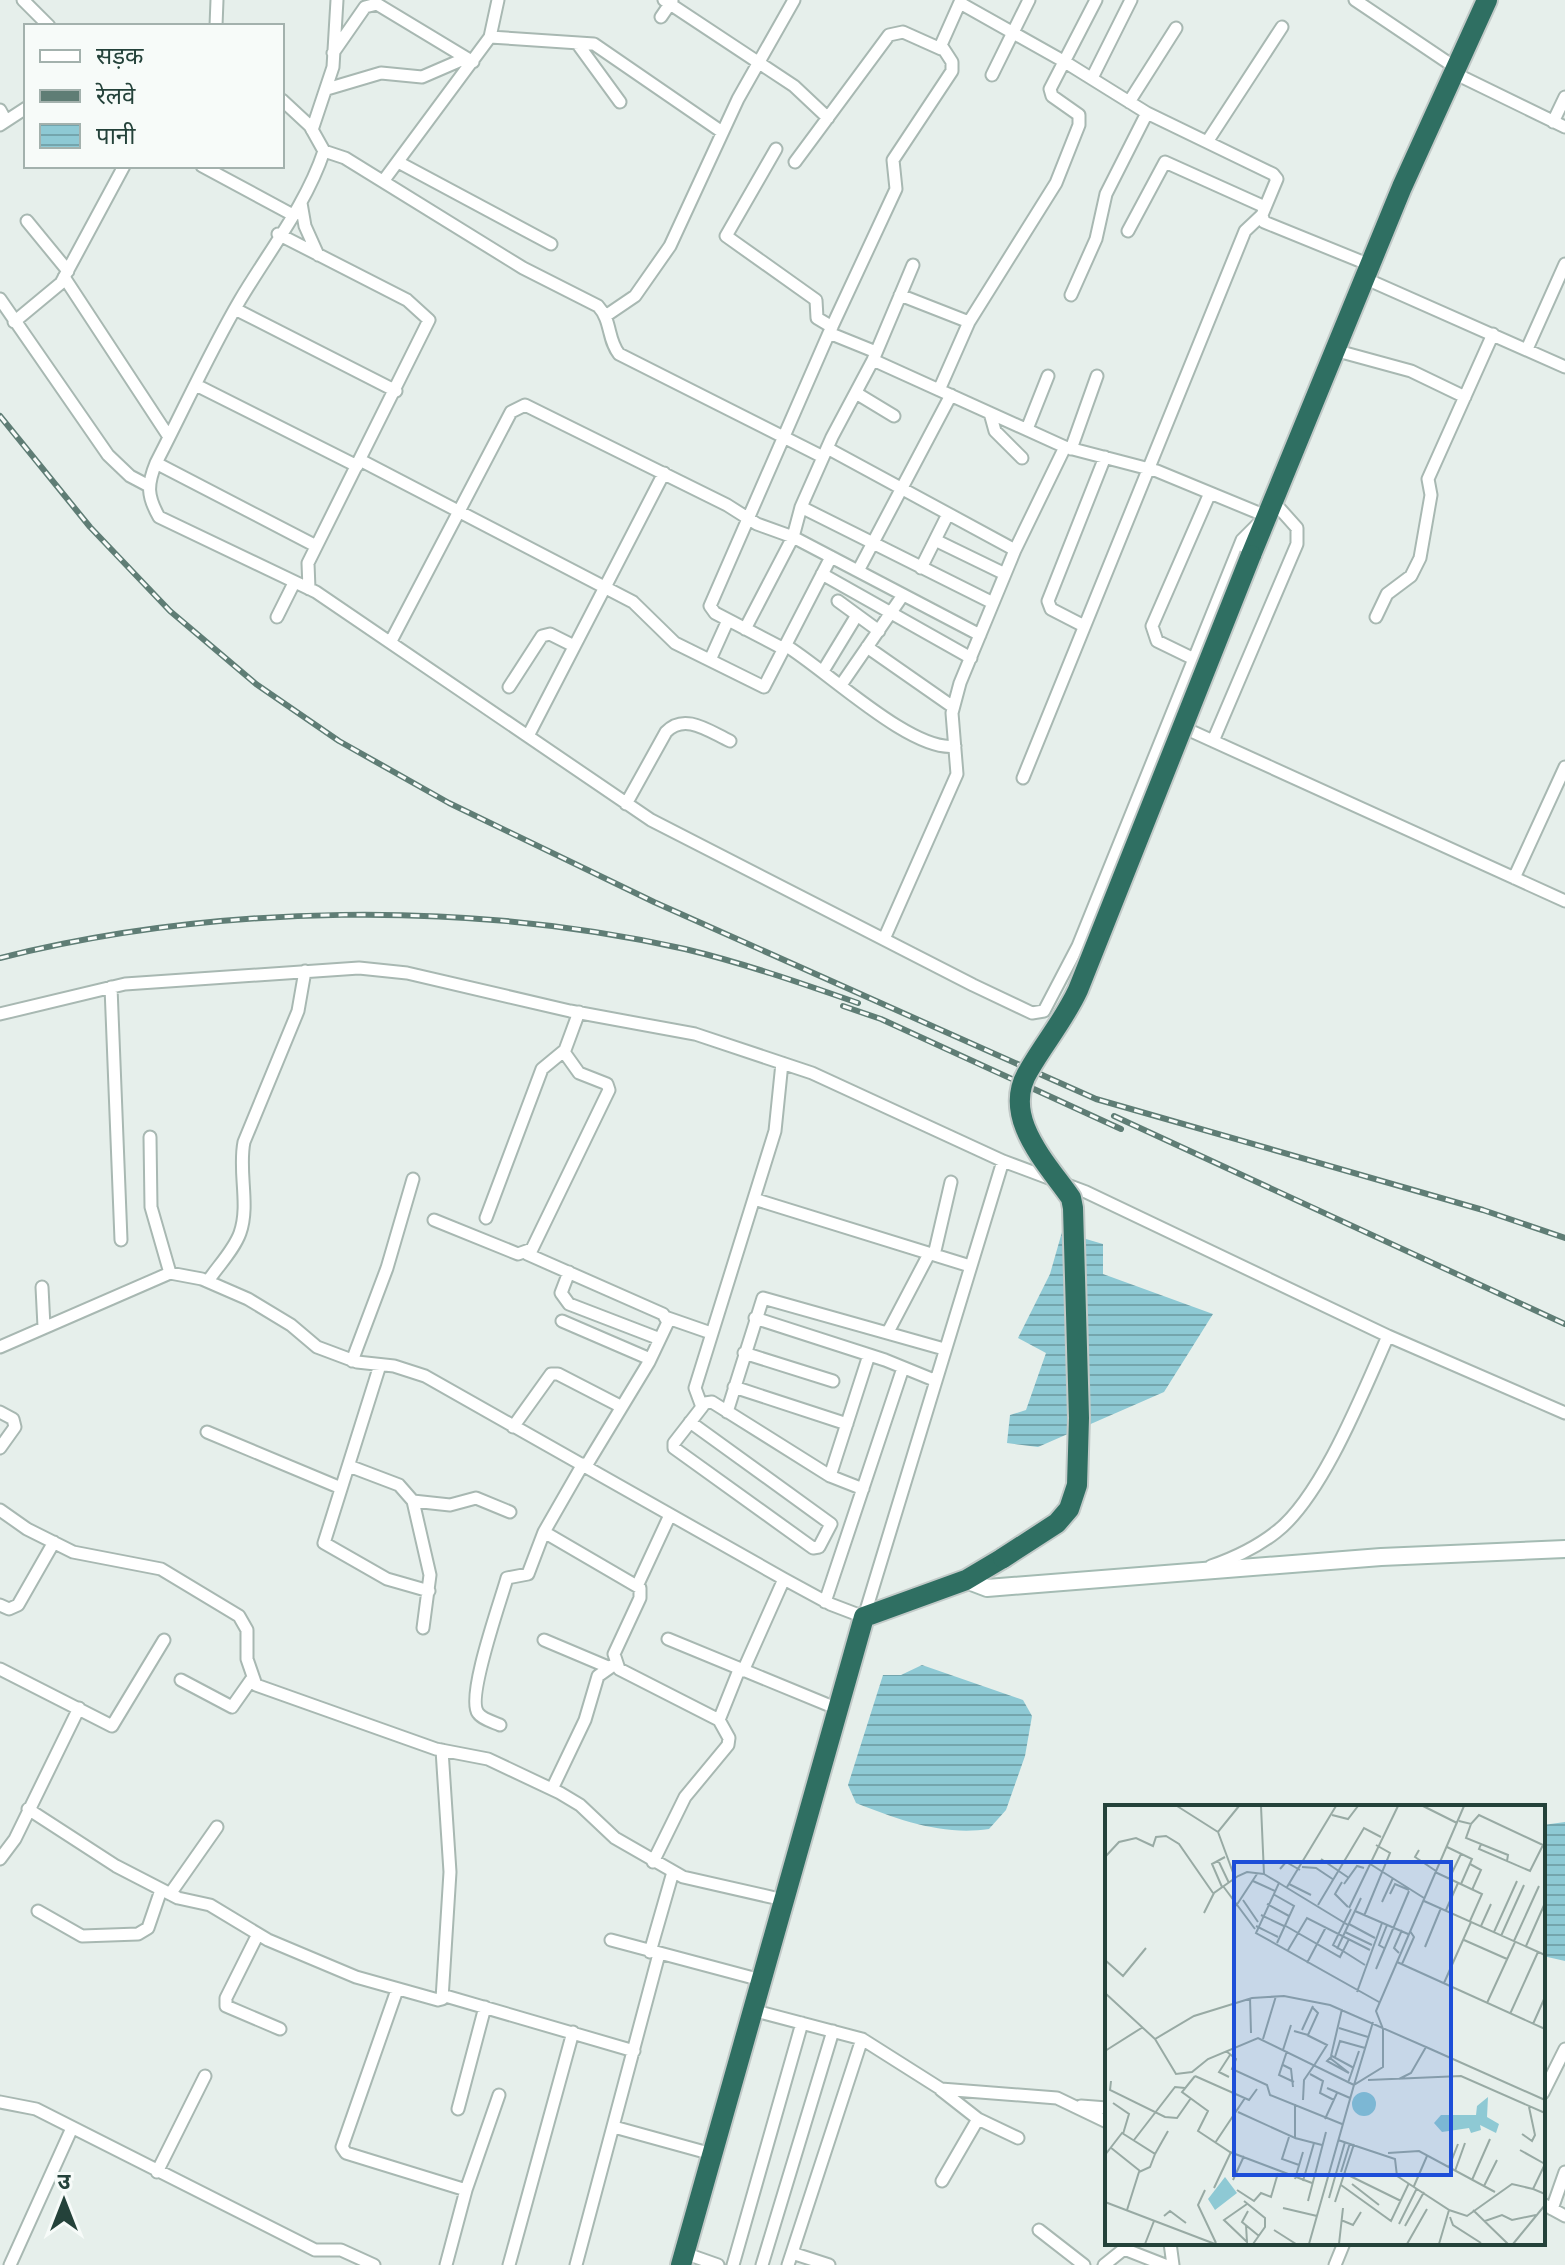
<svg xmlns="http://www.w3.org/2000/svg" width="1565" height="2265" font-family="'Archivo Narrow','Noto Sans Devanagari',sans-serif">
<defs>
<pattern id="water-rules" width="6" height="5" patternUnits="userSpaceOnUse" patternTransform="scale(2)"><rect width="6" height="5" fill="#8ec9d4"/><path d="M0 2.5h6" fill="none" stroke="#74a5ad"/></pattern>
</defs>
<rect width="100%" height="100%" fill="#e6efeb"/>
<path fill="url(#water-rules)" d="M1062 1232 1103 1244V1274L1213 1314 1164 1392 1038 1447 1007 1443 1010 1415 1026 1410 1046 1353 1018 1338 1050 1274Z
M922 1665 1023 1700 1032 1716 1025 1756 1006 1810 989 1829C943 1836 899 1820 856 1803L848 1785 883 1675H901Z
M1565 1822V1961L1543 1956V1825Z"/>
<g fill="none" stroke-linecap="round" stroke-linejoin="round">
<g stroke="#a8b8b2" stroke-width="15">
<path id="street" d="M23 0 49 26
M664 0 794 86 828 118
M1355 0 1456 68
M960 3 1065 62 1147 113 1273 174 1277 179 1262 215 1264 222 1370 265
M661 17 672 1
M216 26 217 0
M490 37 594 44 722 132
M577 43 620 102
M333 53 365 7 377 4 473 62
M1454 73 1565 127
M992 75 1029 0
M1092 78 1131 0
M327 89 381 73 422 77 466 58
M282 100 310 126 324 151C306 205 269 251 240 300 209 353 184 409 156 463 147 485 147 496 159 517L316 592 651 820 973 985 1032 1013 1044 1011 1078 946 1242 540 1266 516 1157 471 1065 447 873 360
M1129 102 1176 28
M0 110 6 121
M1553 122 1565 97
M0 125 26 108
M312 130 333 67 337 0
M1207 142 1282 27
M776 149 726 236 816 300 817 318 832 327
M324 151 345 158 523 268 598 306C612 321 607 339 619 354L823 457
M398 162 551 244
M795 162 889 35 903 32 941 49
M202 166 293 215
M384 180 490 37 498 0
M301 203 305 226 318 255
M27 221 68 271
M1128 231 1165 162 1265 207
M278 234 407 300 429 320 308 563 309 589
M64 277 169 437
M1364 278 1565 367
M900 295 969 322
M1071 295 1096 239 1106 194 1147 113
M0 299 108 455 130 476 147 485
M235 309 396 391
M607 315 635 296 670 246 738 99 794 0
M14 322 61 283 124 166
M829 333 896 189 893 160 952 71V62L941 45 961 0
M1527 349 1565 264
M1334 350 1411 371 1465 397
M196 385 357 466
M939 390 969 322 1056 183 1079 125V115L1052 96 1050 89 1096 0
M856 393 894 416
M990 413 995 431 1022 458
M1027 429 1048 376
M827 448 1015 550
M1071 449 1097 376
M360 460 633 602 675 643 764 687 831 557
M156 463 316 546
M801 507 993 603
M935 540 1005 574
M921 568 948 514
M858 571 951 395
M822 574 971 658
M838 601 879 631
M277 617 294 583
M1376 617 1387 594 1411 576 1420 558 1431 495 1428 479 1493 334
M1084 626 1051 609 1048 601 1105 457
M745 629 793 537 801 507 832 437 873 360 913 265
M391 641 511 412 525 405 727 505 757 524 793 537 980 635
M785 645C825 669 912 753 955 746
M867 647 953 707
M784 649 715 613 710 606 829 333 876 352
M1194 659 1157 641 1152 626 1210 493
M710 660 728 620
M823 671 857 615
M841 685 903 595
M509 687 542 636 550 634 574 646
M1180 726 1565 901
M528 736 664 473
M1213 741 1297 544V528L1272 500
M1023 778 1245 231 1262 215
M626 804 666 732C685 712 710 732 730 741
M1514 878 1565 767
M884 939 957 774 952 713 960 683 1015 550 1065 447
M111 987 121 1240
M0 1014 125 984 359 968 407 973 570 1011 695 1034 812 1073 1003 1161 1086 1192 1388 1336C1364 1390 1322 1497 1276 1532 1257 1547 1234 1558 1211 1566
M150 1137 151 1207 170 1273
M754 1199 970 1266
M486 1218 542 1069 565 1050 579 1012
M434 1220 518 1254 532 1249 609 1090 607 1084 579 1073 564 1052
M527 1254 663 1314 668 1322 649 1362 586 1466
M934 1255 951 1182
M569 1272 561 1293 569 1304 660 1339
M208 1281C218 1266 234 1250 240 1233 250 1205 238 1171 244 1142L298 1011 305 971
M42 1287 44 1327
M665 1317 711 1333
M755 1318 885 1360 934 1380
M562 1321 650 1359
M888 1332 929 1254
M1388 1336 1565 1413
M0 1347 170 1273 202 1279 248 1299 291 1325 317 1347 357 1362 394 1366 425 1376 784 1579 830 1604 864 1617 1003 1161
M744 1353 833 1381
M352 1361 387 1268 413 1179
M380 1365 324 1543 387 1579 429 1591
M734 1387 847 1424
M702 1407 695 1388 775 1131 782 1063
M0 1412 13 1419 15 1427 0 1448
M727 1412 763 1298 944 1349
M690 1422 831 1524 819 1547 813 1548 674 1448V1443L702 1407 705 1403 712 1402 830 1476 863 1489
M513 1427 551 1374H558L620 1406
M207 1432 341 1488
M349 1466 399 1485 413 1501 430 1575 423 1628
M830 1476 869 1355
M413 1501 450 1505 476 1498 510 1512
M0 1510 27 1529 73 1552 161 1569 239 1616 247 1630V1659L256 1685 436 1749 488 1759 560 1793 580 1805 615 1838 683 1877 784 1900
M544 1532 640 1588V1598L614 1654 619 1669 719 1720
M638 1584 670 1515
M825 1602 903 1368
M0 1605 9 1609 18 1605 54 1542
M668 1639 838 1709
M544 1640 608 1667
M0 1669 112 1726 164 1640
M743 1671 784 1579
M181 1680 232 1707 251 1680
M500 1725C493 1722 482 1719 478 1713 466 1697 501 1600 507 1578L528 1574 544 1532 583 1464
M552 1789 585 1720 598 1676 615 1664
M28 1809 116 1866 178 1898 210 1905 268 1940 356 1977 438 2000 442 1999 450 1872 442 1750
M0 1859 15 1839 79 1708
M653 1862 685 1797 728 1745 729 1738 719 1720 739 1670
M170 1894 217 1827
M38 1911 82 1936 138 1934 148 1928 161 1890
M258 1934 226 1998V2006L280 2029
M611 1940 761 1980
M650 1952 673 1872
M397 1990 342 2147 346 2153 466 2190
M442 1995 634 2051
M752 2010 862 2039 941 2089 1057 2098 1107 2122
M941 2090 978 2119 1018 2138
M1543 2093 1565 2049
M0 2102 36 2109 315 2250H341L374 2265
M1081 2106 1107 2108
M458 2109 485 2007
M614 2127 712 2154
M157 2172 205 2076
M942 2181 978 2119
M1543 2204 1565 2216
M1552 2209 1565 2172
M1039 2230 1084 2265
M1170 2243 1173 2265
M684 2253 718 2265
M792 2253 829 2265
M10 2265 72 2128
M446 2265 466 2190 499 2095
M509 2265 573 2032
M576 2265 659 1954
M733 2265 802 2023
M762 2265 833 2031
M788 2265 862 2039
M1104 2265 1124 2249 1165 2265
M1335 2265 1344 2243"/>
</g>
<g stroke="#a4bbb3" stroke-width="20">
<path id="secondary" d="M966 1580 987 1588 1381 1557 1565 1549"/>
</g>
<g stroke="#c2cac8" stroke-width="24">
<path id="highway" d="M1251 555 1402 187 1487 0
M681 2265 864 1617 966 1580 1003 1558"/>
</g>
<use href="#street" stroke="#fff" stroke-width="11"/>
<use href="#secondary" stroke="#fff" stroke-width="16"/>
<use href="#highway" stroke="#2f6f62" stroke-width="20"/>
<g stroke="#5f7d75" stroke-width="6">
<path id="rail" d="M0 416 90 527 170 611 256 684 339 741 449 803 654 902 1096 1099 1483 1210 1565 1238
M0 958C214 904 469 900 685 949 743 963 801 983 858 1003
M843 1006 881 1019 1121 1129
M1114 1116 1565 1324"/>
</g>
<use href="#rail" stroke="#f7fbf9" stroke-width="3" stroke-dasharray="9" stroke-linecap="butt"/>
<g stroke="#c2cac8" stroke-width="24" stroke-linecap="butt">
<path id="highway-bridge" d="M1003 1558 1057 1523 1069 1509 1077 1485 1079 1418 1073 1208 1071 1198C1046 1162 1000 1116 1029 1070 1045 1042 1064 1020 1078 990L1251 555"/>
</g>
<use href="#highway-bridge" stroke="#2f6f62" stroke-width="20"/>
</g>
<g transform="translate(1105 1805)">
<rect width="440" height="440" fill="#e6efeb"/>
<path d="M247 299a12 12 0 1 1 24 0a12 12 0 1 1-24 0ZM383 292 382 312 394 319 391 328 375 320 376 325 366 328 364 323 337 327 329 318 336 310H371L372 301ZM120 372 132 388 110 405 103 394Z" fill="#8ec9d4"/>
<path fill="none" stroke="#98aaa4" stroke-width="2" d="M72 1 113 27 134 1M156 1 159 69 174 78 151 128 274 197M318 1 352 18M227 10 243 14 253 1M354 16 366 19 374 10 440 41M366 19 361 33 403 50 402 56M113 27 130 73M376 39 374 44 425 66 438 40M342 42 367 54 356 79M314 45 310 52 331 66M0 52 14 37 31 33 48 41 51 32 61 31 74 39 108 88M216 54 244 73M113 55 124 78M262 57 319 93M365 59 376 65 367 85M197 62 211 63 229 75M175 64 181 57 195 65M330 67 377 89 365 116M344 74 356 49M148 76 170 86M237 77 230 89 243 102M174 78 243 120M184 79 206 90M239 79 252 61 259 63M118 81 150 124M117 82 107 59 120 52M182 82 231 1M168 89 189 101 172 138M285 89 290 79 304 85M138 95 153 117M319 96 440 150M277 97 288 73M162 99 184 111M213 100 259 23 276 32M131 101 152 69M244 103 293 1M341 105 353 78M250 106 303 129M99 108 109 88 133 71 142 67 159 69M156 110 179 121M259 111 285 48 271 40M244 119 270 133M179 120 235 152 244 134M151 121 173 132M376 121 386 99M240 127 267 140M389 127 412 76M396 131 419 80M359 135 402 154M409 136 434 81M421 141 440 98M320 142 336 103M279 143 274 140 282 120M232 144 256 93M183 145 202 113 265 145M238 146 228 140 246 104M238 146 260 160M294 148 289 143 297 125M0 155 18 171 41 143M292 157 440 224M202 158 221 122M297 159 309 132 305 126M271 164 304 86M339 178 366 117M252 187 277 118M0 188 50 234 89 211 147 193 179 191 225 200 321 242 306 268 294 274M145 193 146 228M382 198 410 137M405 209 433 147M428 219 440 192M234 223 263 232M197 225 208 201M189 226 203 230 213 208 207 202M202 230 222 240 210 259M50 234 71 269 87 267 103 254 153 233 249 280 268 217M158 234 171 191M321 242 440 295M178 245 186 220M0 246 38 222M121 246 131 254 127 264 162 280 165 290 237 319M182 246 174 270 189 277M226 251 237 204M230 252 235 236 260 243M225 253 244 268M178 260 186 264 188 282M244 268 222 256 227 251 249 263M205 269 218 276 215 288 229 295M90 271 77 287 103 306 93 326 125 347 207 378M90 271 144 295 152 284M124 272 114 267 125 250M263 275 356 271 440 308M6 276 5 285 60 312 72 313 86 293M243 278 254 246M222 283 245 293M198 295 199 275 210 259M8 298 24 309 18 329M133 307 190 333V299M220 314 232 288M417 329 427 336 430 330 424 302M184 332 177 354 194 360M190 333 217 340M29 335 70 282 80 283M233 335 290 354 292 371 344 405 334 439M110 338 140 293M5 342 35 366M415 345 440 359M283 348 314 346 390 387M50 349 63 326M0 350 17 328 50 349 45 362 34 367 22 405M440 359 428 384 440 389M344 362 353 339M350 366 360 338M236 367 245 338M239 368 296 396M190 374 198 347M128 375 139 351M367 375 385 334M198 376 209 338M247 379 274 400M236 380 286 416 304 378M309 381 322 351M379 381 392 355M109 383 126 347M100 385 93 400 111 438M132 385 149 396 156 388 166 392 173 368M224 393 240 337M139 396 160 413V422L148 439M203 396 221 327M0 397 110 439M230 397 249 339M178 403 212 411M344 405 362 411 407 379 428 384M368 405 403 439M143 406 137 417 154 431M59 411 65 406 81 418M345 412 348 420 376 438M236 415 248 420 256 407M380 416 397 410 407 415 431 410M294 419 312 383M141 420 142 437 119 415 142 399M300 421 319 387M169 425 191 439M40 439 49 416M204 439 249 280 278 262V224L271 206 359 1M234 439 238 403M302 439 322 404M408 439 440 400"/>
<path fill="#1d4ed8" fill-opacity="0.15" stroke="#1d4ed8" stroke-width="4" d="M129 57H346V370H129Z"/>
<rect width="440" height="440" fill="none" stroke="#24423a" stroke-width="4"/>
</g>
<rect x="24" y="24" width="260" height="144" fill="#f7fbf9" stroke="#a3b1ad" stroke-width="2"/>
<rect x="40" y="50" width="40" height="12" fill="#ffffff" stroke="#a3b1ad" stroke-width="2"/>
<text x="96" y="64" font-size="24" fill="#24423a">सड़क</text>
<rect x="40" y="90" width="40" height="12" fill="#5f7d75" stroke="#a3b1ad" stroke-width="2"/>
<text x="96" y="104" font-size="24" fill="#24423a">रेलवे</text>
<rect x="40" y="124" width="40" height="24" fill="url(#water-rules)" stroke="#a3b1ad" stroke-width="2"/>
<text x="96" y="144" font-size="24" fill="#24423a">पानी</text>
<g transform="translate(64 2201)" stroke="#f7fbf9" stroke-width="6" paint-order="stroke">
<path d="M0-6L14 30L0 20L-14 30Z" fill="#24423a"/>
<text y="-12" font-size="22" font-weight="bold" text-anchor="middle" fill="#24423a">उ</text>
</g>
</svg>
